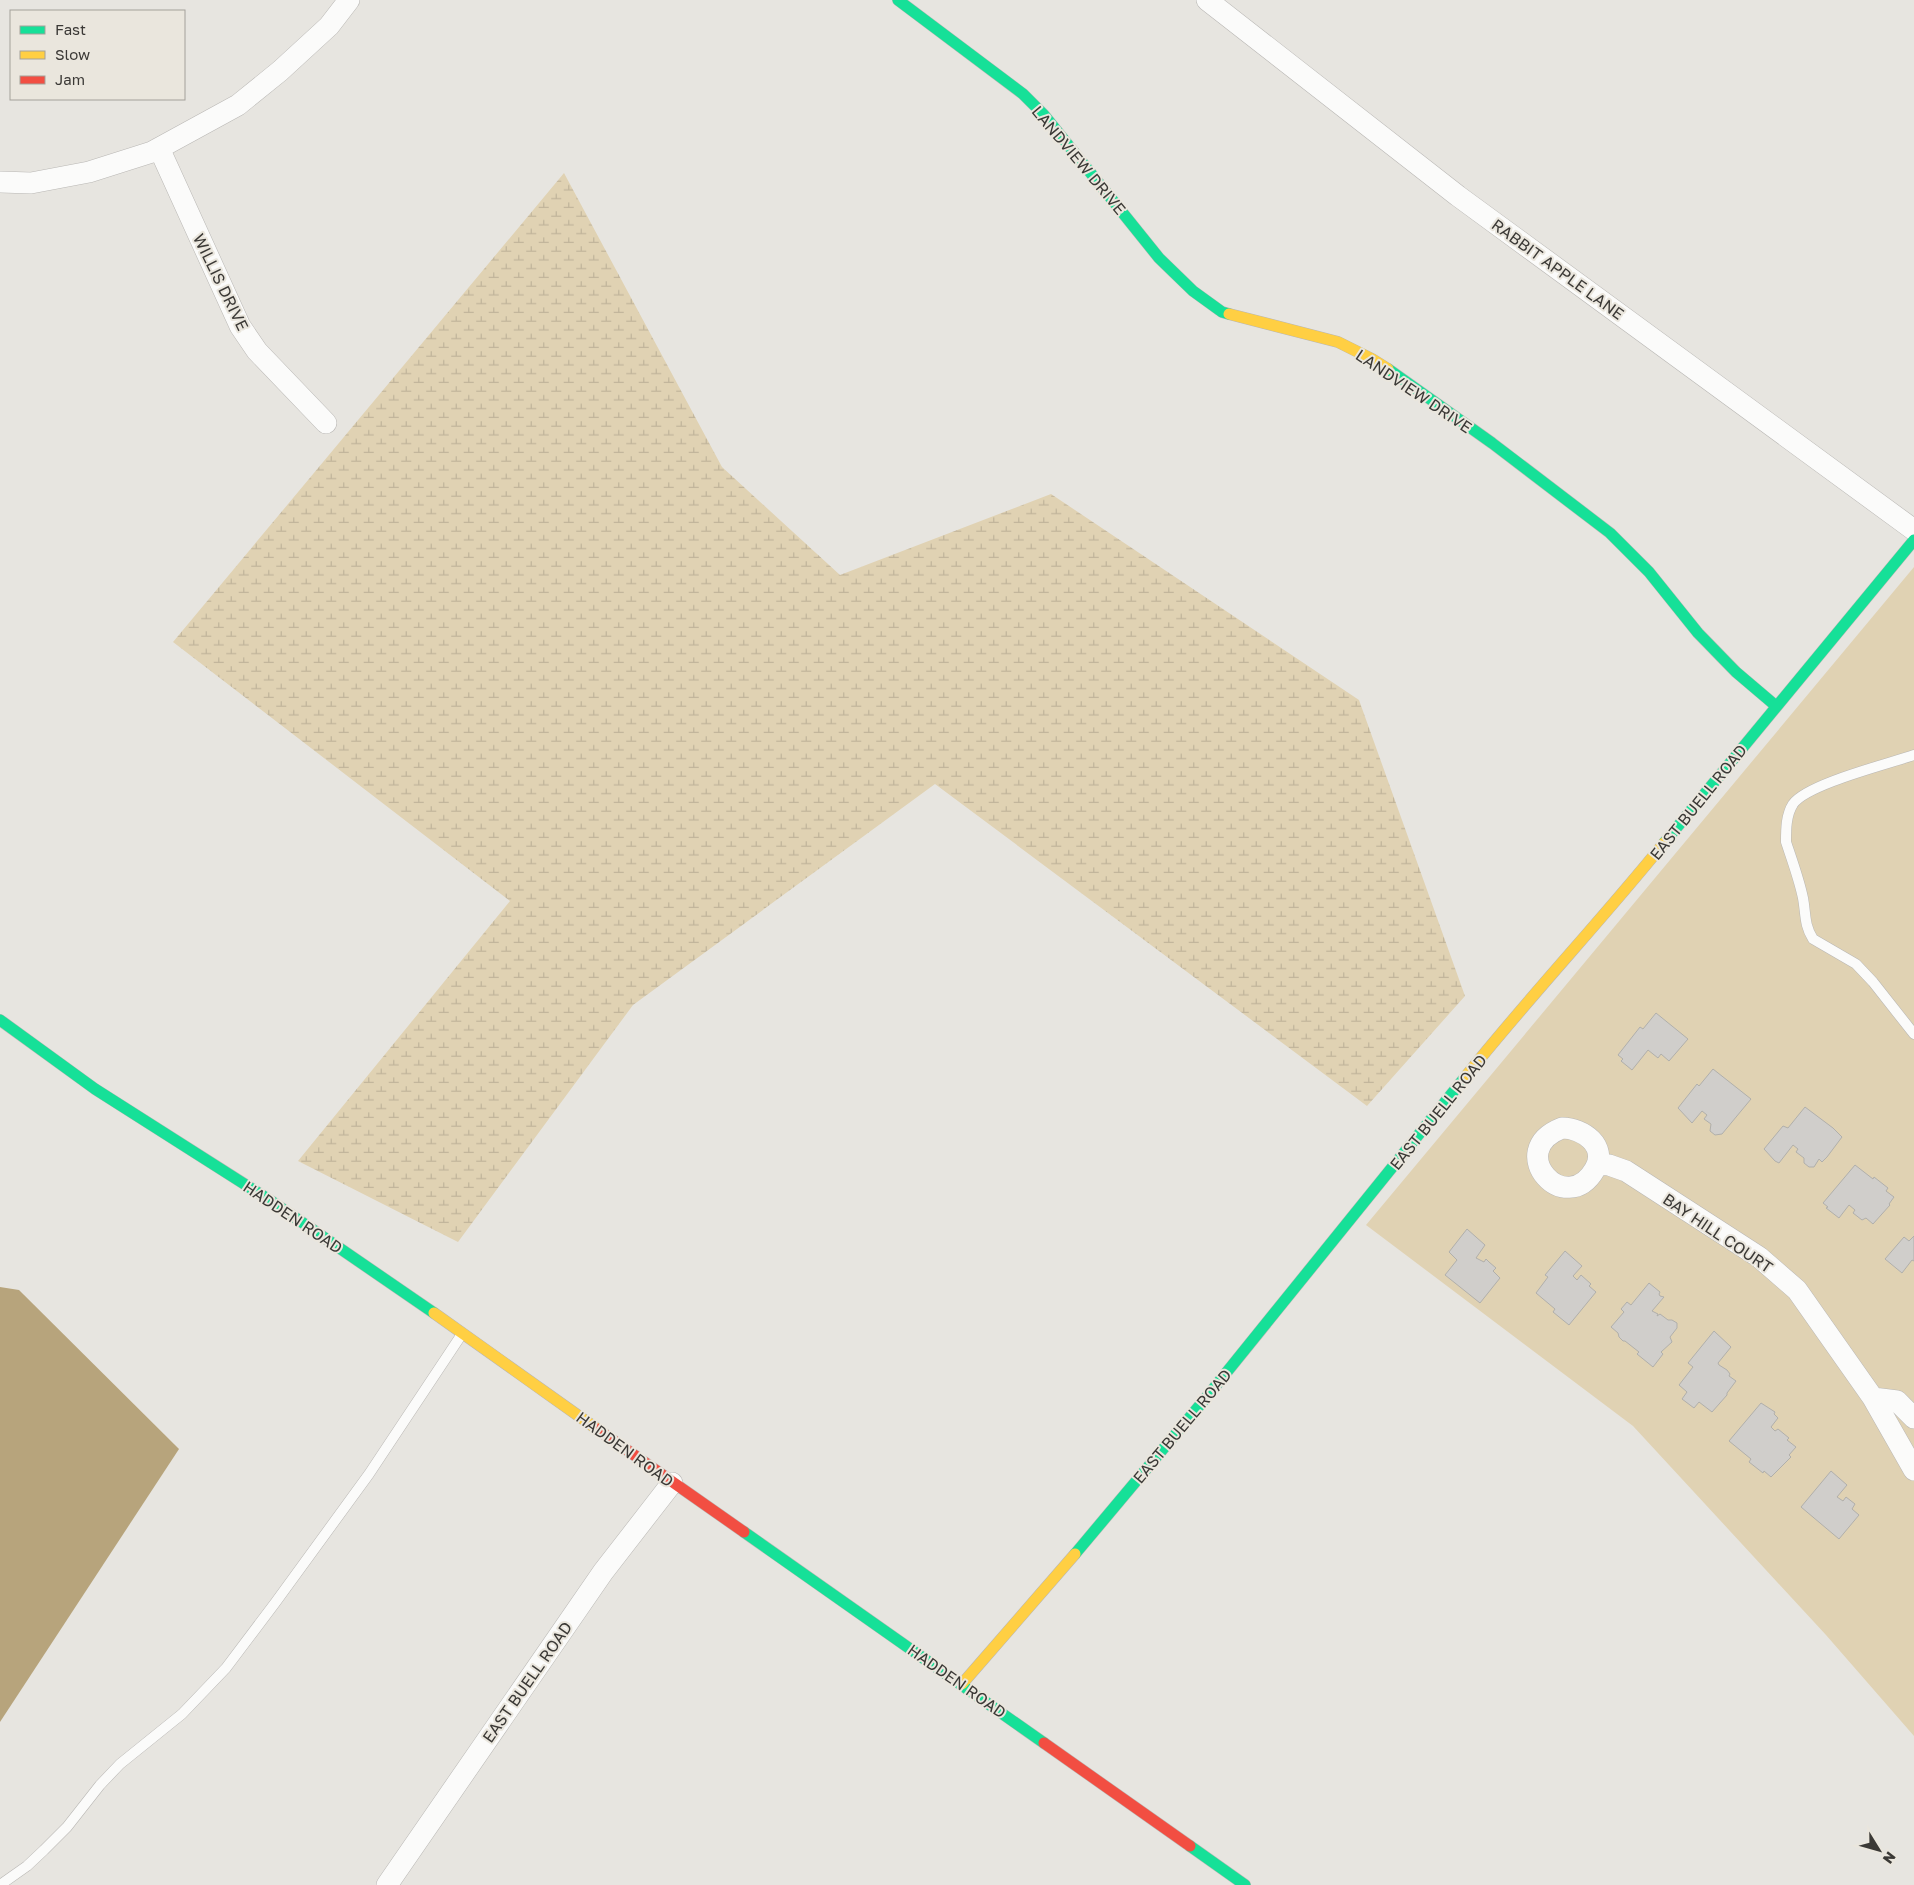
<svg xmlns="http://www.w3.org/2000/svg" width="1914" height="1885" font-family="'Golos Text',sans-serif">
<defs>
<pattern id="wetland-marsh" width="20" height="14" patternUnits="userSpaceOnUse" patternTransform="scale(1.25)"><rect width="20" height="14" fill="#e0d2b3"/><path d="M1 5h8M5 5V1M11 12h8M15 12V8" fill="none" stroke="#c1b59b"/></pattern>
</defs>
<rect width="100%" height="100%" fill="#e7e5e0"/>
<path fill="#e0d2b3" d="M1914 567V1736L1826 1635 1633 1426 1366 1225Z"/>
<path fill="url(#wetland-marsh)" d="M564 173 722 467 840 575 1051 494 1359 700 1465 996 1367 1106 935 784 633 1005 458 1242 298 1161 510 901 173 642Z"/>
<path fill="#b7a47c" d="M0 1287 19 1290 179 1449 0 1722Z"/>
<path fill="#d0cecb" stroke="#b0afab" d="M1656 1013 1688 1039 1669 1061 1661 1054 1658 1058 1648 1050 1632 1070 1621 1061 1623 1059 1618 1055 1640 1027 1643 1029Z
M1713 1069 1751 1099 1722 1134 1715 1135 1710 1131 1711 1124 1704 1119 1707 1115 1702 1111 1692 1123 1678 1108 1697 1084 1699 1086Z
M1805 1107 1833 1128 1842 1137 1827 1157 1822 1162 1819 1159 1814 1167H1809L1804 1163V1158L1796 1152 1798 1149 1793 1145 1779 1163 1775 1161 1764 1149 1783 1126 1788 1128Z
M1855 1165 1873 1179 1874 1177 1888 1188 1886 1191 1894 1197 1889 1204 1890 1205 1873 1224 1866 1218 1862 1220 1853 1213 1855 1210 1849 1205 1839 1218 1826 1208 1828 1207 1823 1203Z
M1467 1229 1485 1245 1476 1258 1484 1262 1486 1259 1489 1262 1496 1268 1493 1271 1500 1278 1480 1303 1445 1275 1457 1260 1449 1252Z
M1914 1236V1261L1912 1260 1902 1273 1885 1259 1904 1237 1909 1241Z
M1565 1251 1582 1266 1573 1276 1577 1280 1581 1275 1591 1284 1589 1286 1596 1292 1569 1325 1553 1312 1555 1309 1536 1293 1548 1277 1545 1275Z
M1649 1283 1660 1292 1659 1294 1660 1296 1664 1297 1652 1311 1658 1314 1657 1316 1660 1314 1668 1320H1672L1677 1323V1328L1670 1337 1672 1342 1661 1352 1663 1354 1653 1367 1637 1354 1639 1352 1625 1341H1623L1619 1337 1618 1333 1611 1327 1624 1312 1621 1309 1627 1302 1631 1305Z
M1714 1331 1731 1347 1718 1363 1719 1365 1727 1370 1730 1374 1729 1376 1736 1381 1727 1393V1395L1712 1412 1699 1402 1694 1408 1682 1399 1687 1392 1679 1385 1693 1367 1688 1363Z
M1761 1403 1775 1412 1774 1414 1778 1418 1771 1427 1775 1431 1778 1429 1789 1438 1787 1440 1796 1447 1789 1455 1791 1457 1771 1477 1764 1471 1763 1473 1749 1462 1751 1459 1729 1441Z
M1831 1471 1847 1485 1837 1497 1843 1501 1846 1497 1855 1504 1852 1509 1859 1515 1839 1539 1801 1507Z"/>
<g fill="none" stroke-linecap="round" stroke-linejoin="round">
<g stroke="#b9b7b4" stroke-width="11">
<path id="lane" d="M1914 755C1888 764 1807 784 1793 804 1786 815 1786 829 1786 842 1792 860 1799 879 1803 898 1806 914 1804 925 1813 939L1856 964 1873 982 1914 1034
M0 1885 27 1866 44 1850 67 1827 100 1785 120 1764 182 1714 226 1668 275 1603 369 1474 462 1334"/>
</g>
<g stroke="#b9b7b4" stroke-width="22">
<path id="street" d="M1207 0 1458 196 1914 530
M159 148 240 326 257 351 326 423
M0 182 31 183 89 172 152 152 238 105 280 71 329 26 349 0
M1562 1128C1583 1128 1608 1146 1595 1169 1566 1220 1503 1151 1562 1128Z
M1598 1164 1609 1165 1626 1171 1759 1257 1797 1290 1873 1398 1914 1470
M1873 1398 1897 1401 1914 1418
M387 1885 603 1572 672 1483"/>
</g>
<g stroke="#b9b7b4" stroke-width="12">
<path id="fast" d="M898 0 1023 94 1044 115 1159 258 1193 291 1222 312 1229 314
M1388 369 1492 443 1610 533 1649 572 1698 633 1736 672 1776 706
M1664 843 1914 540
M0 1020 95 1089 271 1201 434 1313
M744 1532 1044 1743
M1075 1554 1205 1399 1466 1076
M1190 1846 1245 1885"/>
</g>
<g stroke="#b9b7b4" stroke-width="12">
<path id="slow" d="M1229 314 1338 342 1372 359 1388 369
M1466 1076C1530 996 1600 922 1664 843
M434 1313 597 1429
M962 1684 1075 1554"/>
</g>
<g stroke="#b9b7b4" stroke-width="12">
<path id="jam" d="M597 1429 744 1532
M1044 1743 1190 1846"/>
</g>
<use href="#lane" stroke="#fbfbfa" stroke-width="10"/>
<use href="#street" stroke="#fbfbfa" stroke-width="21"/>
<use href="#fast" stroke="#16e098" stroke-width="11"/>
<use href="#slow" stroke="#ffcf43" stroke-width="11"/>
<use href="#jam" stroke="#f24e42" stroke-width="11"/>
</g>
<g text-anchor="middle" stroke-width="4" stroke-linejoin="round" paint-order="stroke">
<g font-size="16" fill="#3b3936" stroke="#eae6dd">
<text transform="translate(1079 160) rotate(50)" y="6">LANDVIEW DRIVE</text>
<text transform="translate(1558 269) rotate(36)" y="6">RABBIT APPLE LANE</text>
<text transform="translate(221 282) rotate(64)" y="6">WILLIS DRIVE</text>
<text transform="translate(1414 391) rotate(34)" y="6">LANDVIEW DRIVE</text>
<text transform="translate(1698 802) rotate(-51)" y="6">EAST BUELL ROAD</text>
<text transform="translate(1438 1112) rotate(-51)" y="6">EAST BUELL ROAD</text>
<text transform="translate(293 1217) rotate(34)" y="6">HADDEN ROAD</text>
<text transform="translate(1718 1233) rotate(34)" y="6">BAY HILL COURT</text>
<text transform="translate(1182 1426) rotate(-50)" y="6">EAST BUELL ROAD</text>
<text transform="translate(625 1449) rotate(36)" y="6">HADDEN ROAD</text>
<text transform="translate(957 1681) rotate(35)" y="6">HADDEN ROAD</text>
<text transform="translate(527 1682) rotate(-55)" y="6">EAST BUELL ROAD</text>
</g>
</g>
<rect x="10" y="10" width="175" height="90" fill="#eae6dd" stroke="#a4a19a"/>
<rect x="20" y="26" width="25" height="8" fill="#16e098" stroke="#a4a19a"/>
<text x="55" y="35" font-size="15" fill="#3b3936">Fast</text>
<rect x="20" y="51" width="25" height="8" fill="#ffcf43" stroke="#a4a19a"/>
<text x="55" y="60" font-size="15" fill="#3b3936">Slow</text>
<rect x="20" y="76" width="25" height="8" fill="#f24e42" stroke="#a4a19a"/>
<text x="55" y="85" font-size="15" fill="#3b3936">Jam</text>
<g transform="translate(1879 1850) rotate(127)" stroke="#eae6dd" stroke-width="4" paint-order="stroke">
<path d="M0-4L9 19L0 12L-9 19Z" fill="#3b3936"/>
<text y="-8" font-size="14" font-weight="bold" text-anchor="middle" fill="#3b3936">N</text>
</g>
</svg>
